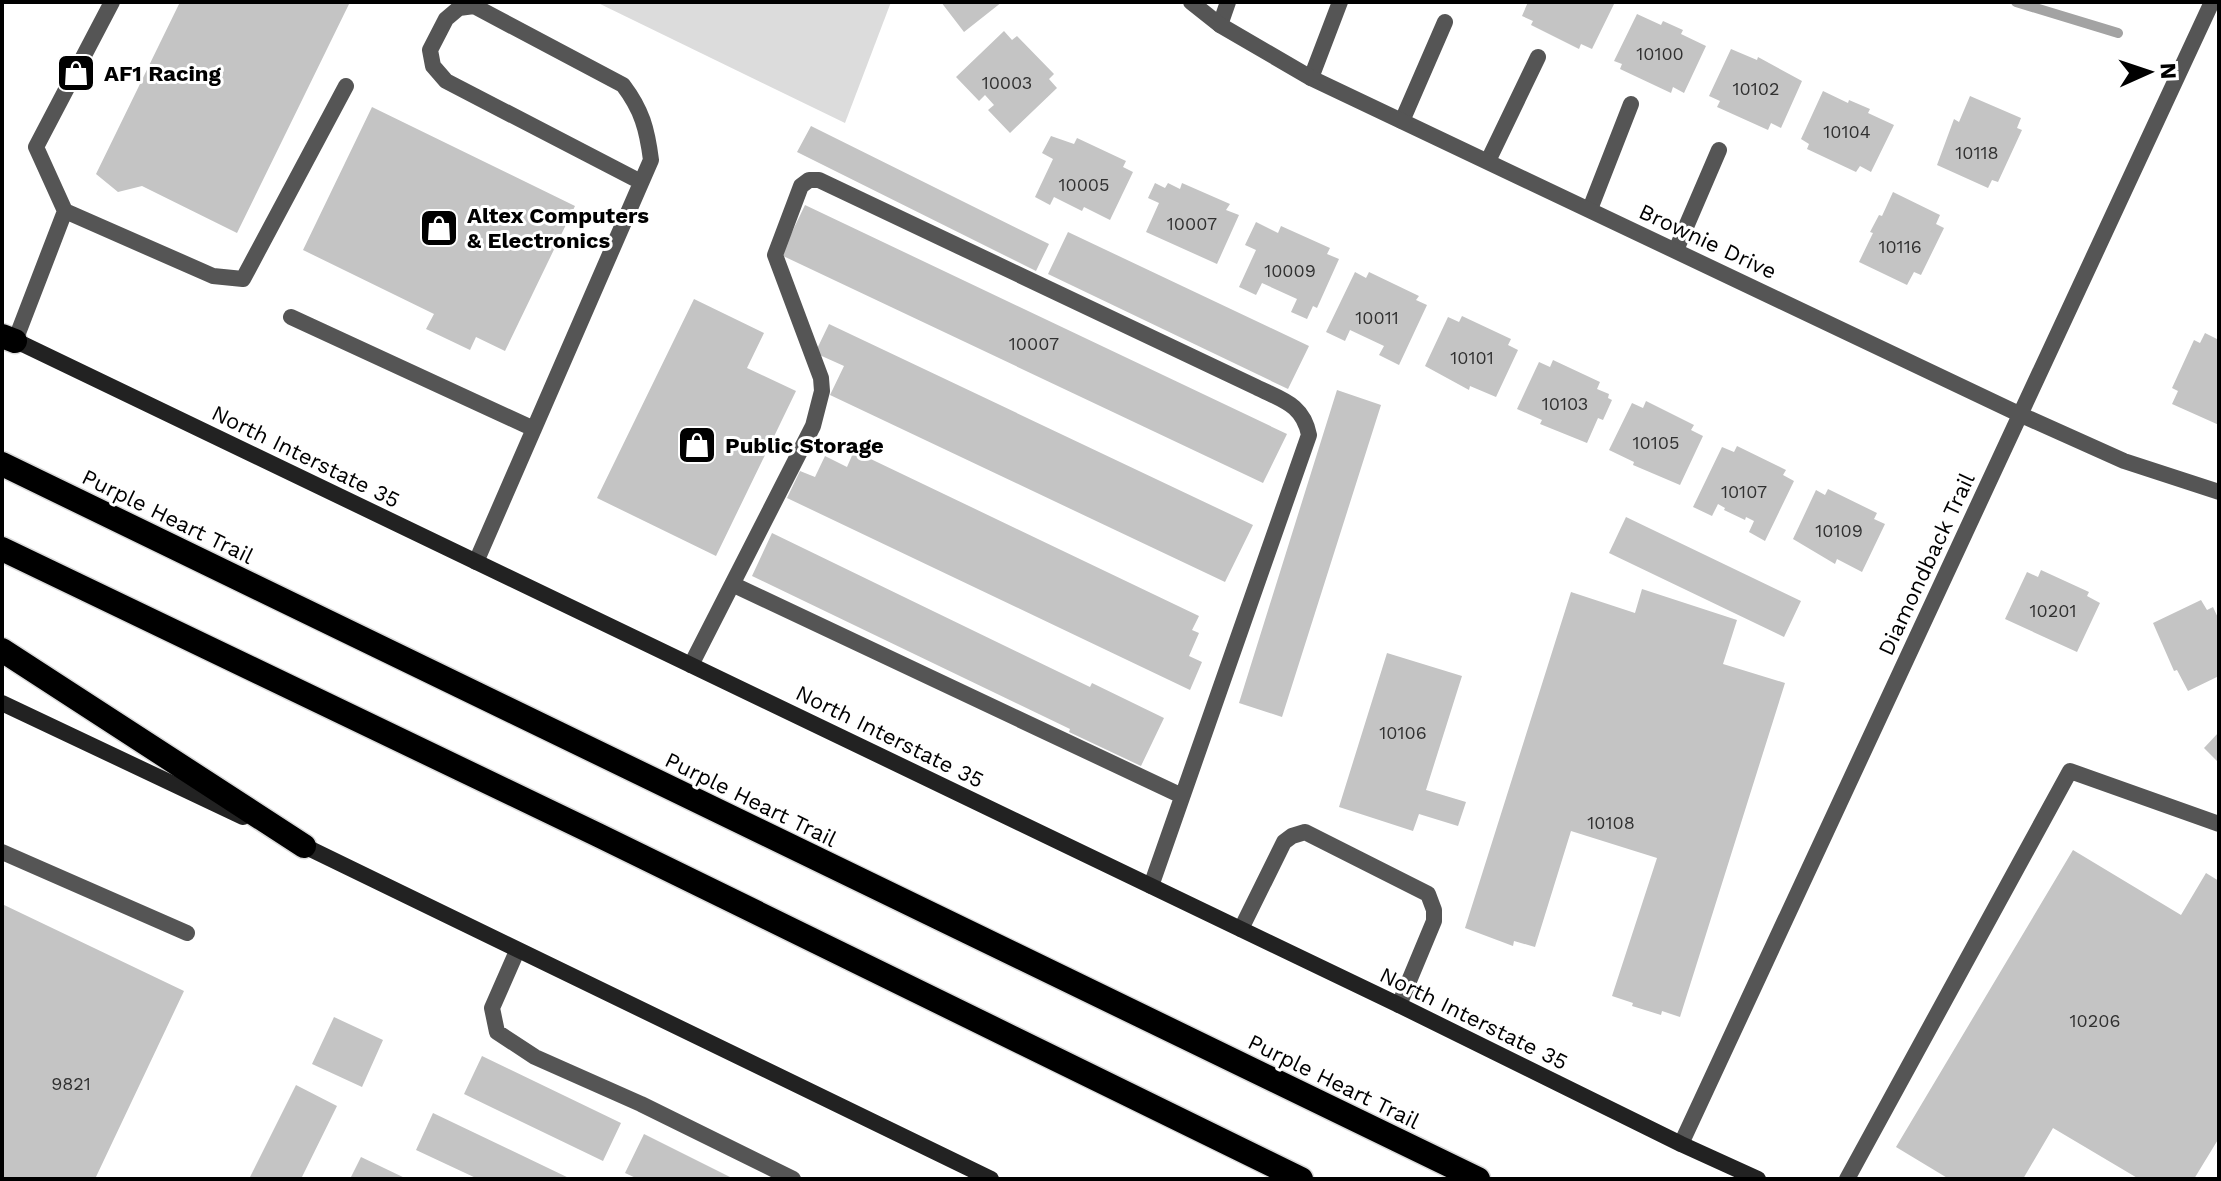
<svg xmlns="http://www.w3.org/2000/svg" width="2221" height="1181" font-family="'Work Sans',sans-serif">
<rect width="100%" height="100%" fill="#fff"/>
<path fill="#dcdcdc" d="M596 2H891L845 123Z"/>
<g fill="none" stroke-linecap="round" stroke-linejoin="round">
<path stroke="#a3a3a3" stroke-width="10" d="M2016 2 2118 33"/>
</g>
<path fill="#c4c4c4" d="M180 2H350L237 233 142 186 118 192 96 174Z
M941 2H1002L964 32Z
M1528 2H1615L1592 49 1581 44 1579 49 1531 25 1533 21 1522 16Z
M1637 14 1661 25 1663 21 1683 30 1681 34 1706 46 1684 93 1673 87 1671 93 1620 69 1622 64 1614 61Z
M1004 31 1012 40 1017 36 1054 74 1049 79 1057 88 1010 133 988 110 994 105 985 95 979 101 956 77Z
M1731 49 1757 60 1758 57 1802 81 1781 128 1771 123 1768 130 1717 107 1720 101 1709 96Z
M1823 91 1848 103 1849 100 1870 109 1868 113 1894 125 1871 172 1860 166 1856 172 1807 149 1809 144 1801 139Z
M1970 96 2021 118 2017 128 2022 130 1998 182 1992 180 1988 188 1937 165 1954 119 1959 122Z
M372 107 575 206 505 351 476 337 470 350 426 329 434 314 303 250Z
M811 126 1049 244 1036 271 797 152Z
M1051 136 1074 144 1077 138 1126 161 1123 167 1133 172 1110 220 1084 207 1082 211 1054 197 1050 205 1035 197 1053 159 1042 153Z
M1155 183 1165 188 1168 183 1180 189 1182 183 1230 204 1226 210 1239 215 1217 264 1146 232 1159 203 1148 198Z
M1893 192 1940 215 1936 224 1944 228 1921 275 1914 272 1907 285 1859 262 1873 233 1870 232 1879 215 1882 216Z
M805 205 1287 434 1263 483 781 255Z
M1256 222 1278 233 1281 226 1330 248 1327 254 1339 259 1317 308 1313 306 1307 319 1291 312 1297 299 1262 283 1256 295 1239 287 1256 250 1245 245Z
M1068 232 1309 346 1288 389 1048 274Z
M1355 272 1366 278 1369 272 1419 296 1416 300 1427 305 1399 365 1379 355 1384 346 1350 330 1345 341 1326 332Z
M694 299 764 333 747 368 796 391 716 556 597 498Z
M1462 316 1511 339 1508 345 1518 350 1496 397 1470 386 1469 390 1425 366 1448 317 1459 322Z
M829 324 1253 525 1225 582 830 395 844 366 815 353Z
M2205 333 2219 340V425L2172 404 2178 391 2172 388 2194 340 2200 343Z
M1553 360 1600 382 1597 389 1609 394 1608 398 1612 400 1603 420 1598 418 1587 443 1540 424 1542 420 1517 409 1539 362 1550 367Z
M1337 390 1381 405 1282 717 1239 703Z
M1646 401 1694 425 1691 430 1703 436 1680 485 1633 465 1634 462 1609 450 1632 403 1643 408Z
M1737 446 1786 470 1783 475 1794 481 1765 541 1749 532 1754 521 1746 517 1745 520 1724 510 1725 508 1718 504 1712 516 1693 507 1722 447 1734 452Z
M854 451 1199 616 1192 630 1199 633 1189 656 1202 662 1190 690 787 498 800 471 815 477 825 456 847 467Z
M1828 489 1877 513 1874 519 1885 524 1862 572 1837 559 1835 564 1793 539 1816 490 1825 495Z
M1626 517 1801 601 1784 637 1609 553Z
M772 533 1090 687 1092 683 1164 718 1141 766 1069 732 1070 729 752 576Z
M2041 570 2089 592 2087 596 2100 603 2077 652 2005 619 2027 572 2038 577Z
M1642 589 1737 620 1723 664 1785 683 1680 1017 1662 1011 1661 1015 1632 1006 1633 1003 1612 996 1657 858 1571 831 1535 947 1514 941 1513 946 1465 928 1571 592 1635 613Z
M2201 600 2207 610 2213 607 2219 620V676L2188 691 2177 670 2174 671 2153 623Z
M1387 653 1462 676 1426 790 1466 802 1458 826 1419 814 1413 831 1339 807Z
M2219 732V763L2204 748Z
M2073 850 2181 915 2206 873 2219 881V1138L2194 1179H2139L2053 1128 2023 1179H1949L1896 1147Z
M2 904 184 991 95 1179 2 1178Z
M334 1017 383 1040 362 1087 312 1064Z
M482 1056 621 1123 603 1161 464 1094Z
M296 1085 337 1106 301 1179H249Z
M433 1113 571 1179H478L416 1150Z
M644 1134 734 1179H638L625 1173Z
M361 1157 407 1179H350Z"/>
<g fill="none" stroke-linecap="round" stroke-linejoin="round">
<g stroke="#dbdbdb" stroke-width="27">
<path id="motorway" d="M2 336 15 341
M2 464 1478 1179
M2 549 598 835 1301 1179
M2 650 304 846"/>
</g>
<path stroke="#555" stroke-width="16" d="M1220 25 1228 2
M1311 78 1340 2
M1402 121 1445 22
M1488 161 1538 57
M1590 209 1631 104
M65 211 213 276 243 279 346 86
M1676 250 1719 150
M291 317 534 429
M15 341 65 211 36 147 112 2
M476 562 651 160C647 129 642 110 623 85L474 6 459 8 446 19 430 50 433 66 446 81 641 182
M734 585 1182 796
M691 665 813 426 822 391 821 378 775 255 801 186 809 180H819L1256 387C1282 400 1303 404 1309 435L1151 886
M2 852 187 933
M1241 929 1284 842 1292 836 1305 832 1428 894 1434 910V921L1399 1005
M517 951 492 1008 497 1032 535 1057 641 1104 793 1179
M1847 1179 2070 771 2219 824"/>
<path stroke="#555" stroke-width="16" d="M1191 2 1220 25 1311 78 2019 414 2124 461 2219 492
M1681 1144 2212 2"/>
<path stroke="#222" stroke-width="16" d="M8 337 1399 1005 1681 1144 1758 1179
M2 703 243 817
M296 842 991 1179"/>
<use href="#motorway" stroke="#000" stroke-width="24"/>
</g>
<defs>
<g id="shop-square" transform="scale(2)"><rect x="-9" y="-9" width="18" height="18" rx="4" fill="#000" stroke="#fff"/><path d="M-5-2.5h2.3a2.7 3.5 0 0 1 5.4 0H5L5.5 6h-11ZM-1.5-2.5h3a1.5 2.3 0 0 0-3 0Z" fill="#fff"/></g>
</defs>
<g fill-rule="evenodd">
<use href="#shop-square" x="76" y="73"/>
<use href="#shop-square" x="439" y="228"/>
<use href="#shop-square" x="697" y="445"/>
</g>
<g text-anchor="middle" stroke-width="6" stroke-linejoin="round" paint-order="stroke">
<g font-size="18" fill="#313131">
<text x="1660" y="60">10100</text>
<text x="1007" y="89">10003</text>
<text x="1756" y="95">10102</text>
<text x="1847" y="138">10104</text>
<text x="1977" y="159">10118</text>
<text x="1084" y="191">10005</text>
<text x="1192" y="230">10007</text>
<text x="1900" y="253">10116</text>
<text x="1290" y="277">10009</text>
<text x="1377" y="324">10011</text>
<text x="1034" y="350">10007</text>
<text x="1472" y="364">10101</text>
<text x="1565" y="410">10103</text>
<text x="1656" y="449">10105</text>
<text x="1744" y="498">10107</text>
<text x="1839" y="537">10109</text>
<text x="2053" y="617">10201</text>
<text x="1403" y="739">10106</text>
<text x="1611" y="829">10108</text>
<text x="2095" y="1027">10206</text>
<text x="71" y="1090">9821</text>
</g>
<g font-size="22" font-weight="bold" fill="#000" stroke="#fff" text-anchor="start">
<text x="104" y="81">AF1 Racing</text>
<text x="467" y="223">Altex Computers<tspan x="467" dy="25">&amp; Electronics</tspan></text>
<text x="725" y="453">Public Storage</text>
</g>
<g font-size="22" fill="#000" stroke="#fff">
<text transform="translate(1708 241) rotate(25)" y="8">Brownie Drive</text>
<text transform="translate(306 456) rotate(26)" y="8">North Interstate 35</text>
<text transform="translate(168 516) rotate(26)" y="8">Purple Heart Trail</text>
<text transform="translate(1926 564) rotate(-65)" y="8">Diamondback Trail</text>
<text transform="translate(890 736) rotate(26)" y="8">North Interstate 35</text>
<text transform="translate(751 799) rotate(26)" y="8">Purple Heart Trail</text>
<text transform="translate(1474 1018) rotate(26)" y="8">North Interstate 35</text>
<text transform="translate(1334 1081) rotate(26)" y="8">Purple Heart Trail</text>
</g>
</g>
<rect width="2221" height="1181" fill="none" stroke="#000000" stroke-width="8"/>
<g transform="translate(2149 72) rotate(87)" stroke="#ffffff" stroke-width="6" paint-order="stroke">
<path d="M0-6L14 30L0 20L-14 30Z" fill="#000000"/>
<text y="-12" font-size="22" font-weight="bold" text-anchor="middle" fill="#000000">N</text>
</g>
</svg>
